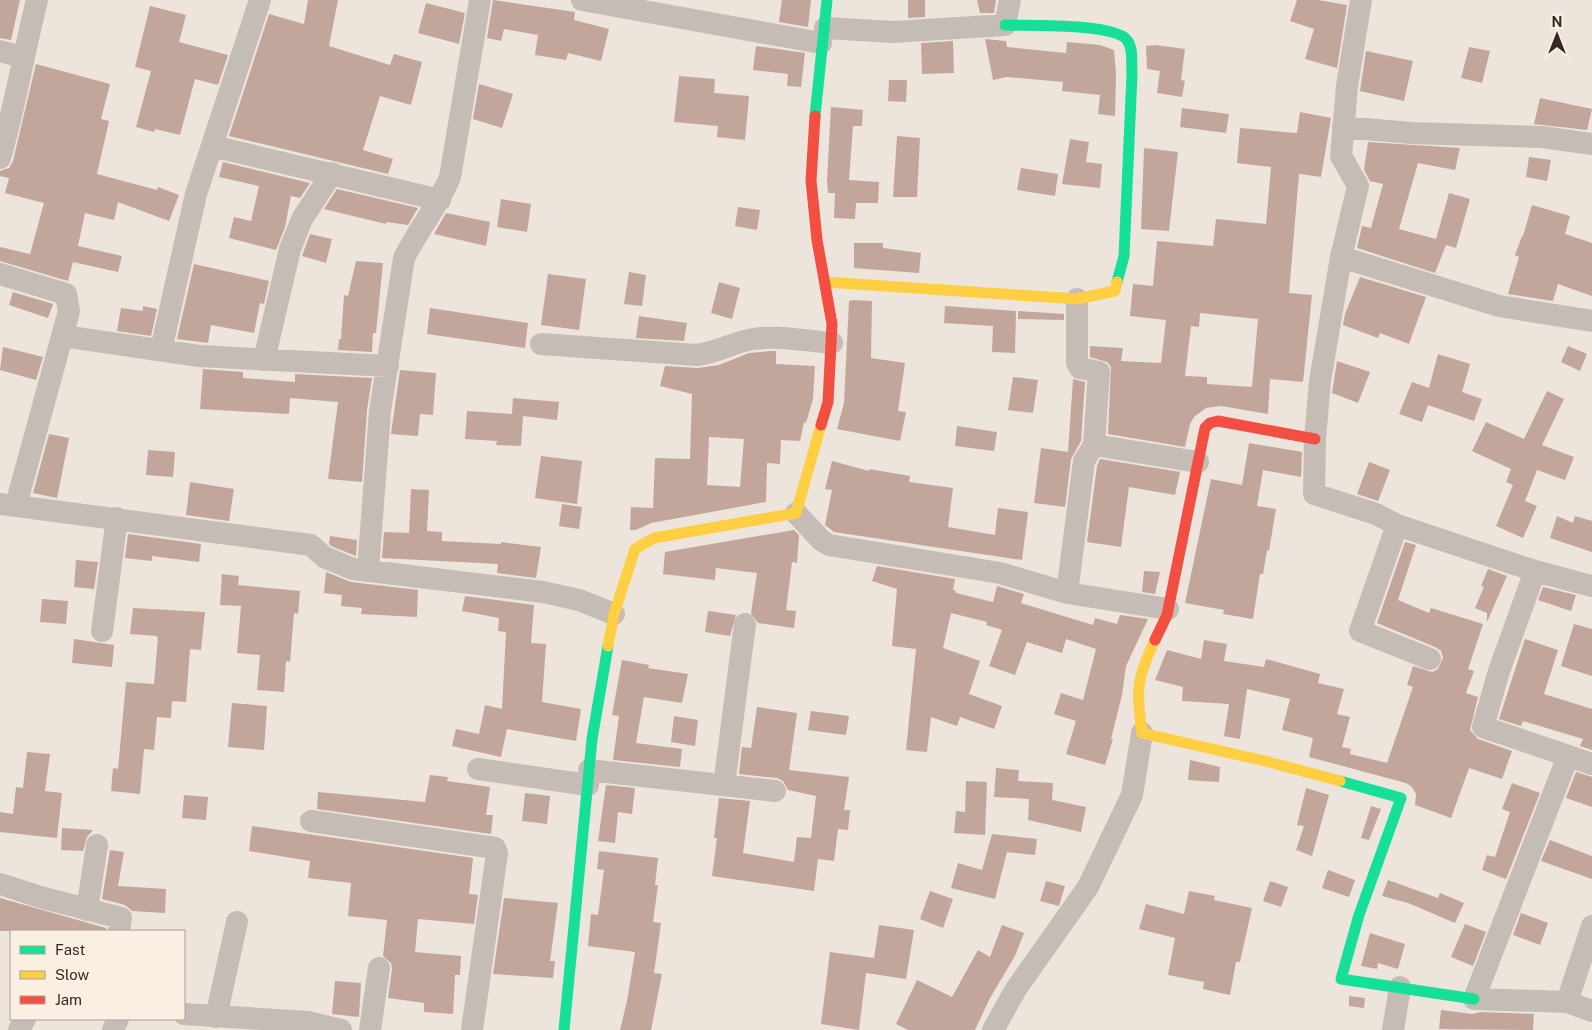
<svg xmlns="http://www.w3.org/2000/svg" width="1592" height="1030" font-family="'Public Sans',sans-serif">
<rect width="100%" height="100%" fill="#ede4dc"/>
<path fill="#c2a69c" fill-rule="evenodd" d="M0 0H20L11 40 0 38Z
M308 0H338L329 46 390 65 394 54 422 62 411 105 380 96 363 150 393 159 388 174 229 136 269 14 304 24Z
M493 0 575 12 574 20 609 29 601 61 568 53 566 60 535 55 538 35 504 29 501 41 487 38Z
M782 0H811L808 27 779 22Z
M908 0H925V17L908 18Z
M977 0H996L994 13H980Z
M1297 0H1318L1347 5 1337 68 1305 59 1314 29 1290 21Z
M426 3 465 13 459 44 418 33Z
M150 6 186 15 179 42 228 55 218 85 195 79 180 135 155 129 154 132 136 127 151 71 135 67Z
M985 39 1006 41 1007 47 1066 53 1067 42 1100 45 1114 50 1116 74 1115 116 1098 114 1100 95 1062 91 1063 82 1007 77 993 80Z
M953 41 954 73 922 74 921 43Z
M1155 45 1185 49 1181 80 1185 81 1182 97 1157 93 1160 71 1147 69 1146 46Z
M756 46 805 53 801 87 787 86 788 74 753 70Z
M1469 47 1490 51 1482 83 1461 78Z
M1366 51 1413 61 1404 101 1360 91Z
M36 64 110 84 101 119 109 121 97 174 157 190 158 187 179 195 169 221 118 202 114 220 85 213 78 246 122 256 118 272 73 262 68 281 0 261V247L30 254 44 203 5 193 9 178 0 176V171L9 168 13 161Z
M679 76 715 79 714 93 749 96 745 140 717 137 718 126 674 122Z
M889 80H907L906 102 888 101Z
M479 84 513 94 502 128 473 119Z
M1540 98 1592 109 1587 130 1534 124Z
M831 107 863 110 862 126H853L849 180 879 182 878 203H856L855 219 834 218 835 193H828L827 180Z
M1182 108 1229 114 1226 133 1180 127Z
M1300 112 1331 118 1321 177 1299 174 1289 293 1312 295 1303 382 1270 379 1268 414 1221 406 1206 408 1194 417 1190 424 1185 447 1108 434 1111 367 1107 362 1090 357V346L1123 348 1121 361 1161 363 1166 320 1130 316 1133 284 1153 286 1157 241 1213 246 1216 219 1266 224 1271 167 1237 163 1240 128 1297 133ZM1200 313 1258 319 1252 387 1207 384V377L1185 376 1191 326 1199 327Z
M897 136 920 138 917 197H893Z
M1070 139 1089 142 1086 162 1102 164 1100 188 1062 184Z
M1368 142 1460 148 1455 170 1418 163 1399 229 1436 239 1449 193 1470 199 1456 248 1446 245 1435 273 1357 248 1362 226 1371 228 1383 184 1370 181 1364 170Z
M1144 148 1178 152 1169 231 1141 229Z
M1529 157 1551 160 1547 181 1526 177Z
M223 162 310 183 300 198 291 196 285 227 276 250 229 238 234 217 251 221 259 186 219 177Z
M1021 168 1058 174 1055 196 1017 190Z
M337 189 418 208 408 225 386 222V224L324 209Z
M501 199 531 204 527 232 497 227Z
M1532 205 1570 216 1565 234 1592 243V296L1558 284 1553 301 1508 294 1519 257 1515 255 1522 236H1523Z
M738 207 760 210 757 230 735 226Z
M446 213 490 222 486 246 434 234Z
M310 234 332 239 326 263 302 256Z
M854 243H883V248L921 253 919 273 854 268Z
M356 261 383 263 376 333H373L372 352 338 350 339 339H341L344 295 348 296Z
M194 264 269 281 264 304 260 303 254 333 211 325 208 343 177 339Z
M629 272 646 275 642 306 624 304Z
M548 274 586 279 579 330 541 325Z
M1360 277 1426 297 1409 344 1380 333 1378 338 1343 325 1345 314Z
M719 282 740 288 732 319 711 313Z
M13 292 53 304 48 318 9 305Z
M854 300 872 301 871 358 905 363 898 411 906 412 900 441 837 429 844 403 849 301Z
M143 306 157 309 151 336 117 331 121 308 143 311Z
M945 306 1016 311 1015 353 992 352 993 326 944 323Z
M430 308 528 323 525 348 427 334Z
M1018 311 1064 314V320L1018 319Z
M639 316 687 323 684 341 636 338Z
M1568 346 1587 354 1580 371 1561 362Z
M3 347 43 357 36 380 0 370Z
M772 351H776V364L815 366 813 399 806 423 804 422 800 441 781 440 780 464 767 463 766 502 651 523 636 530H630L631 507 653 508 655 458 690 459 692 394 660 386 665 366 698 368 719 365 749 353ZM709 437 744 439 740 487 707 485Z
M1438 354 1470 364 1462 392 1482 399 1474 421 1428 405 1422 422 1399 414 1412 382 1429 388Z
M1337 361 1370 372 1358 403 1332 393Z
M203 369 243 372V378L295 382V374L372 378 367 410 362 482 328 479 338 402 290 398 289 414 200 409Z
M400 370 436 373 433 415 420 414 418 436 391 434Z
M1013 377 1038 380 1033 413 1008 410Z
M1073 379 1085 382 1081 441 1071 459 1065 507 1034 503 1041 448 1068 452Z
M1547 391 1564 399 1542 445 1574 457 1565 480 1537 470 1525 501 1537 506 1523 538 1496 526 1513 485 1506 482 1511 469 1472 451 1486 422 1524 439Z
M513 398 559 402 557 420 523 416 521 446 496 445 497 441 465 439 467 411 512 414Z
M957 426 997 432 994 451 955 446Z
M49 434 69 438 57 498 33 493Z
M1249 443 1302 452 1301 477 1263 470 1257 506 1276 509 1269 551 1267 550 1263 574H1260L1253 619 1223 614 1224 610 1185 603 1211 479 1242 485Z
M148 450 175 452 173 477 146 475Z
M541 456 582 461 577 504 535 498Z
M1100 459 1180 472 1175 495 1129 487 1121 547 1087 542 1097 466Z
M832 461 869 471V469L910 476 909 482 953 488 948 527 995 535 998 508 1028 512 1022 560 834 532 825 525 832 490 825 489Z
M1369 462 1390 470 1378 501 1357 494Z
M190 482 234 489 229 521 186 515Z
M411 489 429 490 427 531 442 532V541L501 544V542L541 547 536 578 497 573 498 564 382 558 384 532 409 533Z
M562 504 582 507 579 529 559 526Z
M1557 516 1573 523 1575 516 1592 521V552L1550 538Z
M794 530 799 535 797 563 792 562 786 610 796 611 794 628 758 623 751 613 757 573 716 568 715 580 663 574 665 552Z
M128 534 201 544 199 562 152 556V561L125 558Z
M330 536 357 540 356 556 331 546 329 544Z
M1405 542 1416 545 1398 600 1429 613 1431 608 1483 624 1468 669 1474 671 1466 693 1478 697 1470 730 1478 739 1512 751 1502 779 1469 768 1451 818 1415 805 1416 794 1412 787 1406 783 1309 757 1313 738 1282 730 1290 699 1247 689 1240 739 1224 736 1229 704 1182 701 1183 687 1155 680 1167 650 1201 659 1204 640 1227 644 1224 661 1264 667 1266 659 1320 674 1318 683 1344 689 1337 714 1350 717 1342 747 1351 749 1350 754 1387 763 1413 687 1407 685 1413 666 1432 672 1438 669 1443 658 1441 651 1435 647 1377 623Z
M76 560 98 562 94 589 74 587Z
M877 566 955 579 953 590 956 591V593L993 602 997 586 1024 594 1021 603 1093 625 1095 618 1117 624 1120 615 1148 619 1126 666 1122 695 1111 739H1113L1105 765 1066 754 1076 721 1054 714 1061 693 1083 700 1096 649 1066 639 1062 653 1027 642 1015 675 989 666 1002 630 986 625 987 622 951 613 943 648 980 661 969 694 1002 706 994 729 960 717 957 726 931 717 927 752 906 750 916 649 892 646 897 589 872 581Z
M1488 569 1507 576 1487 622V613L1475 608 1484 587 1481 586Z
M1144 571 1160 572 1155 594 1142 592Z
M326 572 351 582 418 590 417 617 361 614 362 608 341 606 342 595 324 593Z
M222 574 239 576 238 585 300 591 298 614 294 613 290 662 286 661 284 692 257 690 260 655 237 653 241 606 220 605Z
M1543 587 1576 595 1571 611 1538 600Z
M465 596 534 605 531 643 546 644 542 702 581 709 576 741 507 729 501 757 452 746 456 729 479 734 485 705 502 709 506 632 498 631 499 618 462 611Z
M42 599 68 601 66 624 40 622Z
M133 608 205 612 201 650 190 649 186 702 172 701 171 718 157 717 154 750 144 749 140 794 111 791 113 768 118 769 126 682 154 684 158 638 156 636 130 634Z
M708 611 736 615 730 636 705 632Z
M1574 624 1592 629V676L1561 666Z
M74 639 114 645 112 667 72 663Z
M1525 639 1558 650 1544 694 1592 709V750L1580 746 1583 739 1523 721 1521 726 1499 719Z
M622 660 649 665 648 668 688 674 682 703 644 697 636 743 682 749 680 767 613 760 619 716 612 715Z
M232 703 267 706 264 750 228 747Z
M757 707 797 713 789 770 849 777 844 810H850L848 830 838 829 834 861 818 859 814 891 712 876 717 838H714L719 798 750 801 743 853 794 862 797 837 811 838 816 796 788 790 783 781 777 778 739 774 742 747 751 748Z
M811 711 849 716 846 735 808 730Z
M674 716 698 720 695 746 671 742Z
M27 752 50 754 45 791 62 793 57 838 0 832V812L13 814 16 787 23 788Z
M1190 760 1220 767 1219 782 1188 780Z
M996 768 1019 770 1018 781 1053 783 1052 800 1086 807 1081 832 1028 820 1029 799 994 797Z
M1576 772 1592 777V807L1566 798Z
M430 775 448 777 447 781 490 787 486 815H493L491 834 317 809 318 792 425 802Z
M966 781 987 782 985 835 954 833 956 811 965 812Z
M1512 783 1540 793 1506 879 1482 870 1487 855 1495 857 1510 812 1502 809Z
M606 785 635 788 632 814 618 812 615 843 598 841Z
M1306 788 1329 795 1312 856 1296 850 1304 826 1297 825Z
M525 793 550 796 547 824 522 821Z
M184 795 208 797 206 820 182 818Z
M1371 806 1381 809 1369 840 1361 838Z
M252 826 473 858 469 894 478 895 474 924 418 919 415 952 461 956 460 975H455L453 1014 424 1012V1003L388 998 392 969 391 963 383 956 387 920 348 916 351 883 308 878 310 861 249 851Z
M62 828 93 830 87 837 83 851 61 850Z
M992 834 1037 839 1035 855 1007 852 995 899 951 888 958 863 982 870Z
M1550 840 1592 856V879L1541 861Z
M110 850 124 852 118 886 166 889 165 913 132 911 125 905 102 899Z
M599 851 658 858 655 885H658L653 922 661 923 654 973 662 974 651 1030H620L627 1001 635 952 588 946 591 914 598 915 604 870 597 869Z
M1328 870 1355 880 1349 897 1322 888Z
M1388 880 1438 898 1440 893 1464 903 1455 923 1408 903 1382 896Z
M1046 881 1065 886 1059 906 1040 901Z
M1270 881 1288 887 1281 907 1263 901Z
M930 891 953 899 943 928 920 919Z
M1189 891 1215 896 1214 900 1252 908 1240 962H1236L1230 995 1203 989 1204 982 1168 975 1175 938 1139 929 1146 904 1184 914Z
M0 898 106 928V931H0Z
M504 898 558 903 550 961H555L553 978 493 974Z
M1521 913 1548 923 1540 945 1513 935Z
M1465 924 1486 932 1473 966 1451 957Z
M879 925 914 930 906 979 866 973 859 1030 821 1024 830 952 874 958Z
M1002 925 1024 933 1015 956 990 998 975 1030H908L896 1024 917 980 952 997 978 950 990 957Z
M1370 933 1405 944 1398 969 1378 963 1377 969 1361 966Z
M335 981 361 983 359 1017 332 1014Z
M1349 996 1365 998 1364 1008 1349 1006Z
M1441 1010 1472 1014 1481 1012 1534 1014 1533 1030 1439 1029Z"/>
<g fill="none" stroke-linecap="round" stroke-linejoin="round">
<path stroke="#c5bcb6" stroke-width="22" d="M582 0 821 43
M1361 0 1347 86 1341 156 1358 186 1341 257 1320 381 1315 439 1314 494 1376 514 1397 525 1360 631 1430 659
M825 28 894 32 1005 25 1010 0
M0 51 22 57
M1343 127 1411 133 1542 137 1592 144
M212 146 440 200
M0 158C15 106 24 52 37 0
M1341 257 1499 306 1592 321
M0 274 66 294 69 311 16 505
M1077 299V363L1080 368 1099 372 1094 445 1198 462
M63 336 199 356 388 366
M541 344 697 355C719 352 734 342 753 339 778 335 806 341 832 343
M161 350 196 194 260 0
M264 360 290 249 302 219 332 173
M1094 445 1084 461 1067 593 1168 609
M0 504 311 545 324 557 353 569 543 592 579 600 614 614
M796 513 821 540 829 545 1000 573 1067 593
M1397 525 1535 571 1499 671 1483 727 1568 756 1474 999 1567 1002 1592 1011
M368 570 380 411 404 258C418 230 438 206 450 177L480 0
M1535 571 1592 586
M102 631 117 518
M1568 756 1592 764
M478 769 588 785
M589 770 775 791
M724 785 745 624
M311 821 495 848 497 853 472 1030
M0 884 40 897 121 918 119 931
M87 910 97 845
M1567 1002 1592 926
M184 1014 308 1022 341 1030
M216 1017 237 922
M19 1030 25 1019
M113 1030 118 1019
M370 1030 379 968
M993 1030 1016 989 1088 887 1132 795 1142 733
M1393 1030 1400 987"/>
<path stroke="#16e098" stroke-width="11" d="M1005 25C1028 26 1114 23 1127 40 1134 49 1131 63 1132 74L1124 256 1117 282
M815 116 827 0
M1340 781 1401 798 1359 915 1341 979 1474 999
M564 1030 592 739 608 646"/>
<path stroke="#ffcf43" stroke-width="11" d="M825 282 1077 299 1115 291 1117 282
M1155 640C1136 680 1136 690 1142 733L1265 761 1340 781
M608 646 614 614 635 549 654 538 796 513 821 425"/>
<path stroke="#f24e42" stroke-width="11" d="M815 116 811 180 817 240 832 324 828 402 821 425
M1155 640 1167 615 1205 428 1210 423 1218 421 1315 439"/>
</g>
<rect x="10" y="930" width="175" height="90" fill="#fbefe2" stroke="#aca096"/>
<rect x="20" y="946" width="25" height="8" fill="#16e098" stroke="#aca096"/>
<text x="55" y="955" font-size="15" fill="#352925">Fast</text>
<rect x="20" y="971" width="25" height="8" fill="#ffcf43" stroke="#aca096"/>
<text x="55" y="980" font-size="15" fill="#352925">Slow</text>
<rect x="20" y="996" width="25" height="8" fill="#f24e42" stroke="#aca096"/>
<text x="55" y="1005" font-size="15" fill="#352925">Jam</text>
<g transform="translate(1557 35)" stroke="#fbefe2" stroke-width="4" paint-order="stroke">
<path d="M0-4L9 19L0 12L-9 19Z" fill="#352925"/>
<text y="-8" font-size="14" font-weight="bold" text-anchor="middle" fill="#352925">N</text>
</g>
</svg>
